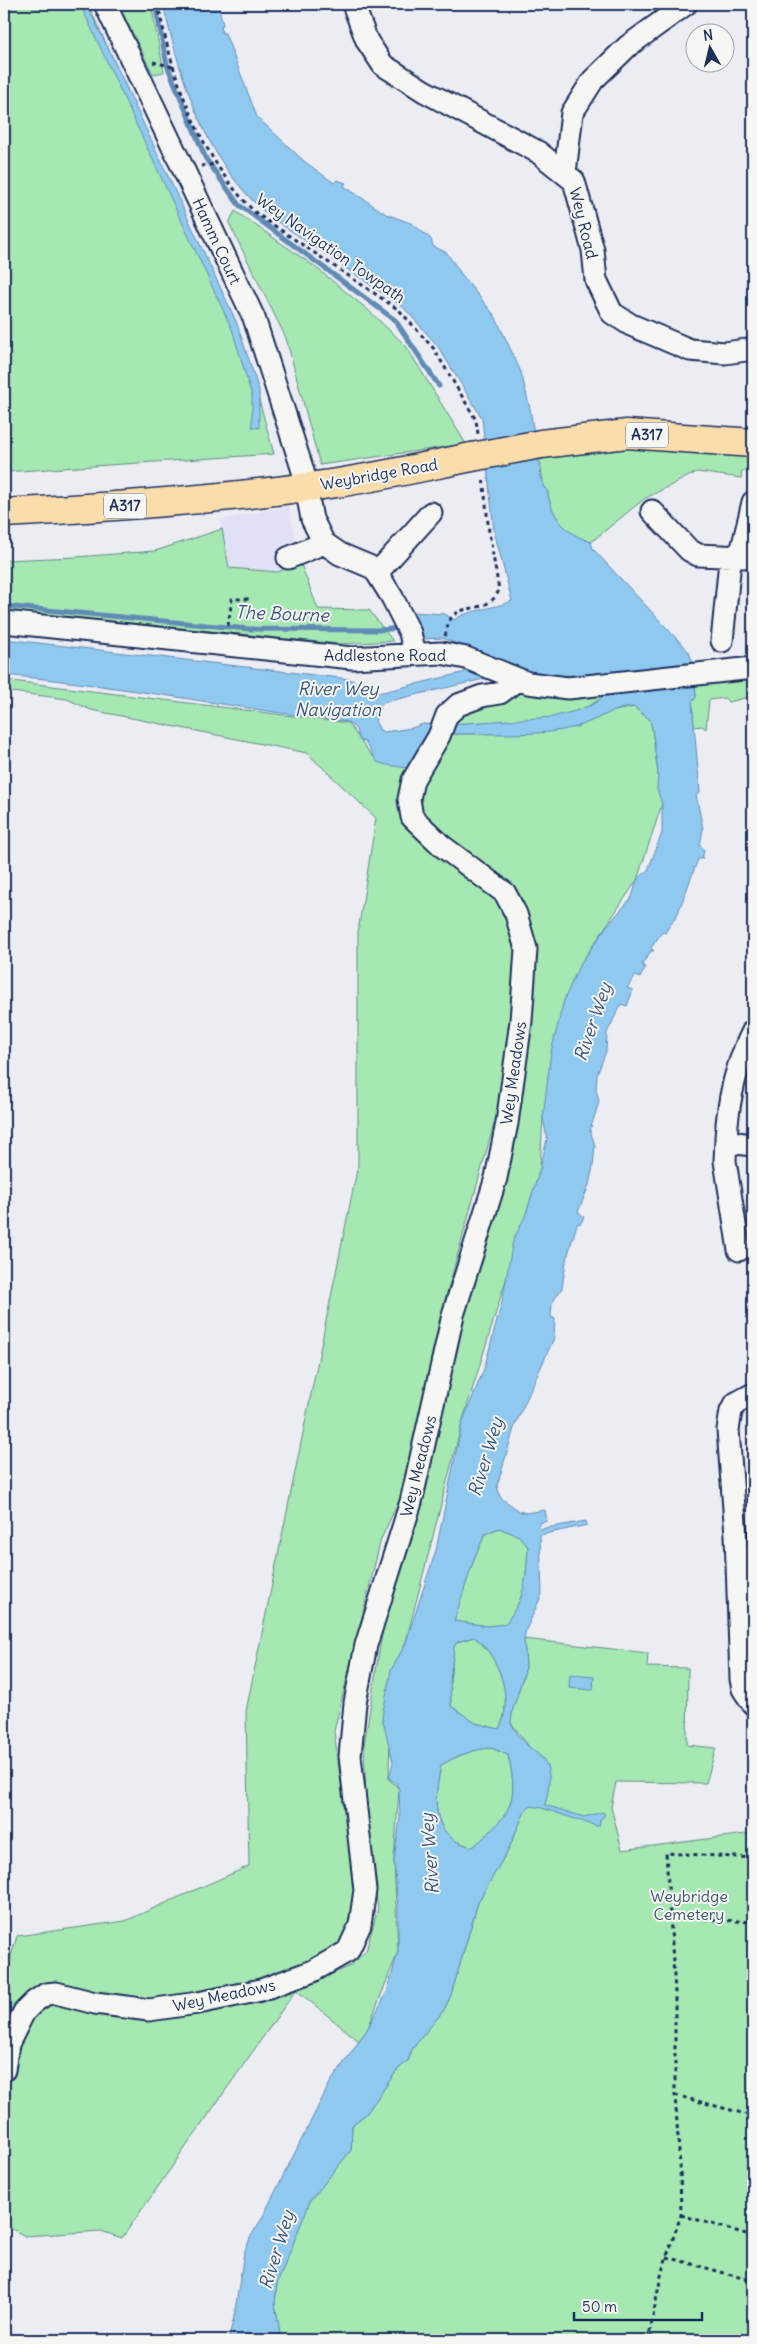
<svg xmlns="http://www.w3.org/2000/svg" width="757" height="2344" font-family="Delius,sans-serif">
<rect width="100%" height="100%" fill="#ececf3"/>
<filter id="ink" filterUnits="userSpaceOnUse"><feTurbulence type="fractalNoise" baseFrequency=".02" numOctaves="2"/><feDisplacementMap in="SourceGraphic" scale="10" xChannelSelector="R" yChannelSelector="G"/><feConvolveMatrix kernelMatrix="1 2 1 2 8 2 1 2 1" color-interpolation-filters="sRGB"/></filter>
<g filter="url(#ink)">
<path fill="#e0e1f4" d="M289 506 300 562 278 572 228 568 220 520Z"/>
<path fill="#a5e8b2" stroke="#608c88" d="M4 4H88L245 350 274 454 4 472Z
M118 4H151L164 72 153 74Z
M235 211 314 266 367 309 406 346 466 444 320 465 286 338 229 223Z
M600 443 753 454V471H742L741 478 697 472 644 499 591 542C564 534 551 516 547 489L544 488 539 455Z
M222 529 229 568 278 572 300 562 318 609 369 610 393 641 340 644 4 611V560L76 557 155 551Z
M753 675V696L728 702 725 698 709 700 706 729 702 726 694 727 692 702 696 697 695 684Z
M4 680 348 723 372 756 456 734 545 732 577 727 610 712 634 707 650 720 652 728 662 804 637 880 579 966 543 1117 540 1169 462 1423 405 1645 391 1671 389 1779 399 1789 394 1860 398 1952 368 2028 359 2041 296 1990 122 2238 101 2231 25 2236 4 2225V2070L34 2002 149 2010 261 1990H296L350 1966 366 1951 378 1908 368 1849 364 1745 383 1628 412 1538 454 1330 532 987 445 1300 401 1496 381 1539 334 1731 355 1889 352 1923 343 1941 312 1964 259 1984 150 2004 56 1987 19 2001 4 2028V1980L17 1936 125 1921 249 1866 246 1711 358 1165V932L376 818 307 753 91 710 67 699 4 691Z
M517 680 606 694C570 728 495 721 448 724Z
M499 1528 520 1536 528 1547C526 1580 526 1598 505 1624L488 1626 453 1621 474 1559 485 1534Z
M474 1637C499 1655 515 1701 499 1729L475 1723 451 1706 450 1680 454 1647 457 1642Z
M524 1639 648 1653 647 1667 688 1668 687 1745 716 1748 706 1783 616 1782 611 1807 622 1850 753 1833V2340H278L280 2334 275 2303 277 2284 310 2201 351 2150 352 2125 366 2114 398 2069 408 2061 412 2049 444 2010 451 1995 478 1902 508 1850 525 1811 531 1806 544 1759 530 1748 511 1723 512 1712 526 1667Z
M491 1748 508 1755C520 1803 510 1815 473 1847 429 1838 434 1800 441 1765 457 1756 473 1749 491 1748Z"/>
<path fill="#90c9ef" stroke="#618bb5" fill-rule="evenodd" d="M80 4H86L108 48 236 321 259 390V428L252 427V396L232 329Z
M163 4H218L223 25 221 26 222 33H225L257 117 305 162 334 183 337 180 346 183 344 186 386 214 413 224 431 239 433 246 447 253 464 278 495 316 521 372 530 409 541 477 544 488 547 489C551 516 564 533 591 542L593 549 689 652 692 661 696 697 692 702 700 793 696 795 703 829 700 845 704 850 702 859H698L678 913 665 933 662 932 651 948 654 951H651L642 964 645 968 640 978 635 976 627 988 633 990 627 1006 621 1004 607 1033 606 1051 597 1075 596 1089 599 1102 590 1130 595 1146 593 1166 589 1185 578 1212 584 1217 581 1223 577 1224 566 1261 562 1288 552 1303 551 1317 555 1319 554 1338 515 1425 497 1486 500 1497 519 1511 526 1513 545 1510 547 1521 539 1523 540 1529 586 1521 587 1525 540 1535 542 1594 526 1630 524 1639 526 1667 512 1712 511 1723C531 1764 560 1746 545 1805L584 1817 603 1812 605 1815 600 1820 599 1826H596L542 1808 531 1806 525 1811 508 1850 478 1902 451 1995 444 2010 412 2049 408 2061 398 2069 366 2114 352 2125 351 2150 310 2201 277 2284 275 2303 280 2334 278 2340H228L234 2317 244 2253 251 2236 261 2220 330 2083 368 2028 387 1992 398 1952V1908L394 1860 400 1818 399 1789 395 1782 389 1779 393 1762 382 1717 391 1670 405 1645 436 1550 462 1423 484 1369 502 1302 513 1241 526 1214 540 1169 547 1139 543 1117 551 1052 564 1000 579 966 607 926 632 897 637 880 648 870 662 833V804L657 789 658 773 652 728 650 720 634 707C617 706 593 722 576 727 538 737 495 733 456 734L446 732 416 765 408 768 387 765 377 762 365 742 359 740 356 729 348 722C233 708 120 685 4 675V639L349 679 377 692H383L470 671 487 655 442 638 423 639 411 612 445 614 454 620C464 611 496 608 512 601L494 531 482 418 437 345 403 307 269 216C205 162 182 83 163 4ZM509 664C531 673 551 677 574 675L581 697 605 694 596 703 579 710 552 717 439 725 423 724 412 728 384 732 380 730 375 721 380 706 385 702 488 678ZM499 1528 519 1536 528 1547C526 1579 526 1598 505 1624L488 1626 454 1621 474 1559 485 1534ZM474 1637C499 1655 515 1701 499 1729L475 1723 451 1706 450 1680 454 1647 457 1642ZM491 1748 508 1755C520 1803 510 1815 473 1847 429 1838 434 1800 441 1765 457 1756 473 1749 491 1748Z
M570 1674 594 1676 593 1690 569 1688Z"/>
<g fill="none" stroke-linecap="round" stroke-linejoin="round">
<path stroke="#618bb5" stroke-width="5" d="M155 4 167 65 206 159 239 205 395 320 439 386
M4 606 249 629 378 630 402 628"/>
<g stroke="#1b2f5e" stroke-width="25">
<path id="minor" d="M105 4 254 318 303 471 312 519 324 543 340 554 371 567 377 573 392 597 410 633 415 654
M353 4 367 41 383 65 424 91 538 152 574 181 593 250 596 280 612 313 631 325 690 350 725 353 753 349
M565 173 572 113 593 80 628 46 686 4
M652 511 689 550 698 555 744 557
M288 558 324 543
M377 573 431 513
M4 622 352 658 441 653 466 658 528 683 568 688 753 668
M722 641 730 561 742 549 753 502
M753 1031C736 1064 728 1100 726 1138L736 1143 753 1145
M726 1138 725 1161 739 1250
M753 1394 736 1403 731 1411 728 1430 736 1535 741 1679 743 1689 753 1704
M4 2070 8 2044 24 2012 34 2002 46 1994 56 1993 95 2003 149 2010 198 2003 261 1990 313 1971 348 1951 360 1925 365 1890 350 1756 355 1703 366 1645 411 1502 453 1315 496 1178 507 1123 521 1021 526 949 516 914 505 893 442 846 412 817 409 799 413 780 439 736 447 715 458 705 482 696 500 693 517 680"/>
</g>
<g stroke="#1b2f5e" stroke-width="31">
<path id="major" d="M541 444 627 434 753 443
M4 513C115 507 227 499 337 483 383 476 427 466 472 457"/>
</g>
<path stroke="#1b2f5e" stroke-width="3" stroke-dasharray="4 4" stroke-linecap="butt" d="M158 4C172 78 201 161 257 214L399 310 434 349 476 420 478 434
M153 62 174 67
M201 166 217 164
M228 626 232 599H251
M445 636C447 630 448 621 452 617 464 603 489 614 499 590L489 532 483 477
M672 1917 753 1922
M675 2095 753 2116
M681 2215 753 2236
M667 2257 753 2281
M661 2340 649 2336 662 2271 681 2215 680 2166 675 2095V1992L666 1853 753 1858"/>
<use href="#minor" stroke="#f6f6f2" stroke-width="21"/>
<use href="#major" stroke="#fbddab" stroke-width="28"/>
<g stroke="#1b2f5e" stroke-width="31" stroke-linecap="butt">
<path id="major-bridge" d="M472 457 541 444"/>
</g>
<use href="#major-bridge" stroke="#fbddab" stroke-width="28"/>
</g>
</g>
<g text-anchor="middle" stroke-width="4" stroke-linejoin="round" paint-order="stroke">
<g fill="#f6f6f2" stroke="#5d6b8a" stroke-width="1">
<rect x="626" y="422.5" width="42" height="25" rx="4"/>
<rect x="104" y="493.5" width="42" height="25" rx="4"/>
</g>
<g font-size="15" font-weight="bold" fill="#1b2f5e">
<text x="647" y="440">A317</text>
<text x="125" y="511">A317</text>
</g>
<g font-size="16" fill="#1b2f5e" stroke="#f6f6f2">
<text transform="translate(584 223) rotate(76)" y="6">Wey Road</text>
<text transform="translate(217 241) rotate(65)" y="6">Hamm Court</text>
<text transform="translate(331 248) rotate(35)" y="6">Wey Navigation Towpath</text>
<text transform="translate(379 474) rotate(-10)" y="6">Weybridge Road</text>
<text x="385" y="661">Addlestone Road</text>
<text transform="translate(513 1073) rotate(-82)" y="6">Wey Meadows</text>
<text transform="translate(418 1466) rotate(-76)" y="6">Wey Meadows</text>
<text transform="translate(224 1995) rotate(-12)" y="6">Wey Meadows</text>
</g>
<g font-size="16" fill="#37546f" stroke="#f6f6f2">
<text x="689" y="1902">Weybridge<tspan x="689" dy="18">Cemetery</tspan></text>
</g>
<g font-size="18" font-style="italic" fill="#385682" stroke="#f6f6f2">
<text transform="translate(282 614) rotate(2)" y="6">The Bourne</text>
<text x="338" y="695">River Wey<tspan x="338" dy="21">Navigation</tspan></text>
<text transform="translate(593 1022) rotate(-71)" y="6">River Wey</text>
<text transform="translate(486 1457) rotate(-73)" y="6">River Wey</text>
<text transform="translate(430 1854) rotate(-94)" y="6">River Wey</text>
<text transform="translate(277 2250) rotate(-73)" y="6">River Wey</text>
</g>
</g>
<rect width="757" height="2344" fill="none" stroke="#f6f6f2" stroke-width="20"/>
<rect x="10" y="10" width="737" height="2324" fill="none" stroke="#1b2f5e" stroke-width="2" filter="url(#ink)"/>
<g transform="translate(710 48) rotate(352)"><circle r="24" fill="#f6f6f2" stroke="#9ea6b7"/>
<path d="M0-4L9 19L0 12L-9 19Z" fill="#1b2f5e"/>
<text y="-8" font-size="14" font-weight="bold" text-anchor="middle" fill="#1b2f5e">N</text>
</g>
<path d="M574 2312v8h128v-8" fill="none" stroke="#1b2f5e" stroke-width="2.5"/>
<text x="582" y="2312" font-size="15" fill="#1b2f5e" stroke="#f6f6f2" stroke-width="4" paint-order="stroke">50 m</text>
</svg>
